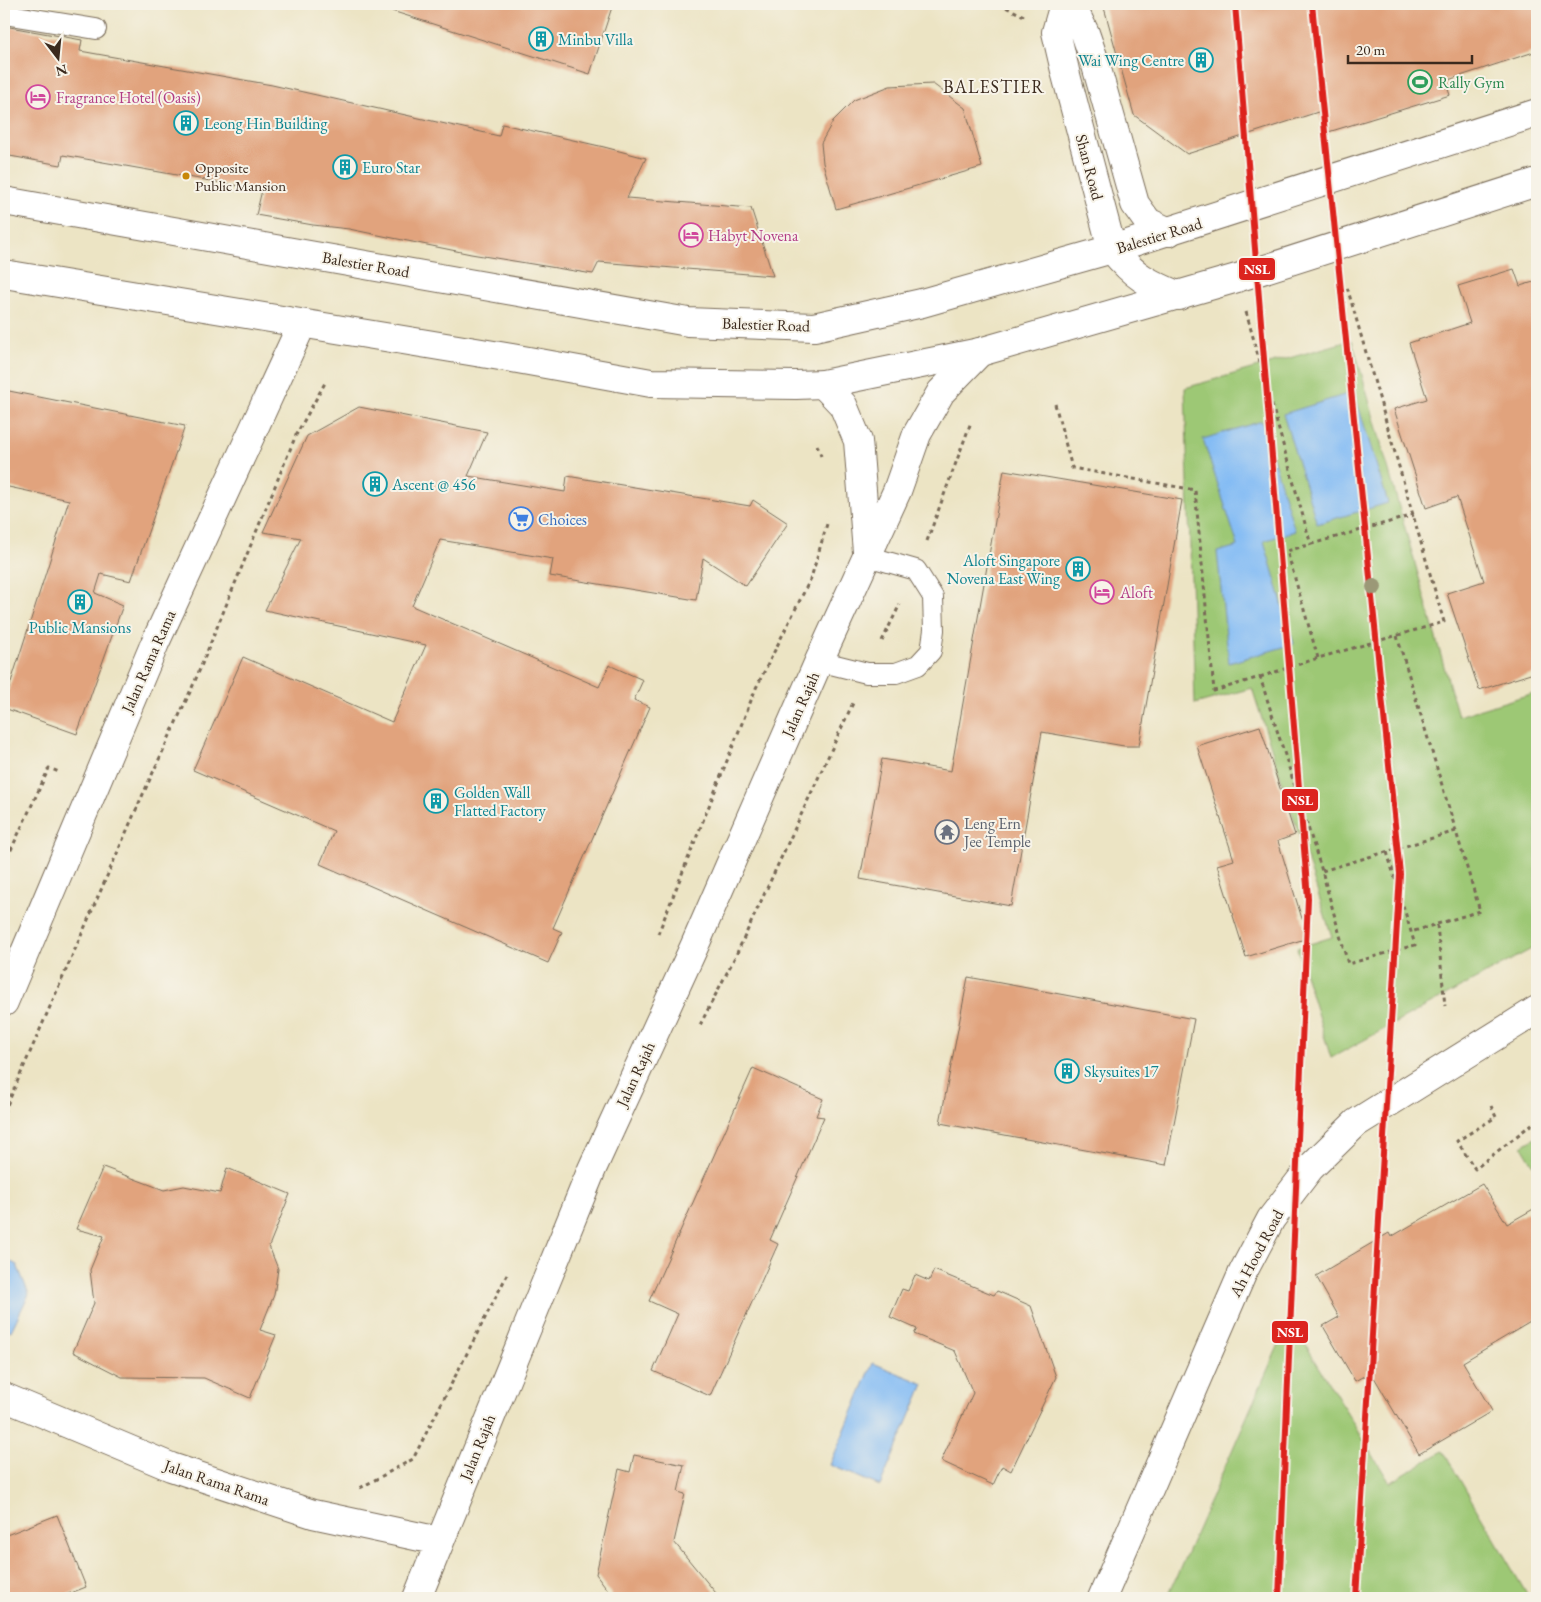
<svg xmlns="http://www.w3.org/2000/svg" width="1541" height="1602" font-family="'EB Garamond',serif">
<rect width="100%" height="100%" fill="#f7f3e8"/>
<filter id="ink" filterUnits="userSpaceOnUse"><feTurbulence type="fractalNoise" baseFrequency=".02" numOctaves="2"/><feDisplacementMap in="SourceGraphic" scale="10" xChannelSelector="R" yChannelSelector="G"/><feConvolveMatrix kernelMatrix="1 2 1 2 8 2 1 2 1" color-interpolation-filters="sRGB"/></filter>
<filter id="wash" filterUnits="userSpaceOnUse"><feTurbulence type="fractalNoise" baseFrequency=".0096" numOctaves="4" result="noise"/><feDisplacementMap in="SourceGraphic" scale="20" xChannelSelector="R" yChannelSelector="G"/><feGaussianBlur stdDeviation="1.12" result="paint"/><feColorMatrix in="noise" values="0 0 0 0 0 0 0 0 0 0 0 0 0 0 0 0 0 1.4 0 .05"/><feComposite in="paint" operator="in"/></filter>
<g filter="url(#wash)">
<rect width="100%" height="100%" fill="#ece4c4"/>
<path fill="#9dc875" stroke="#6c794a" d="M1352 340 1458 716 1537 692V946L1331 1058 1297 948 1332 937 1252 688 1195 704 1185 388Z
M1537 1137V1171L1522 1146Z
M1290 1319 1390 1483 1443 1451 1529 1598H1167Z"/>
<path fill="#84bcf4" stroke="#607389" d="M1354 392 1388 503 1317 524 1283 414Z
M1262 421 1295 531 1264 541 1294 644 1229 663 1217 552 1238 546 1203 439Z
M4 1258 17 1265 29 1294 11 1331 4 1328Z
M873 1363 924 1384 880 1486 830 1465Z"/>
<g id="blocks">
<path fill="#e1a37d" d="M393 4H613L590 74 392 11Z
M1103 4H1537V51L1445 81 1450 95 1325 133 1318 112 1187 154 1134 115Z
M4 26 82 40 80 51 272 85 499 136 502 124 604 147 646 158 627 198 751 208 773 276 599 262 593 274 471 254 349 229 313 225 256 215 262 190 63 155 61 165 4 155Z
M933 84 965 108 982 167 836 209 823 163 821 143 833 121 854 100 890 86Z
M1514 269 1520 286 1537 281V672L1479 690 1447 593 1484 581 1457 497 1426 508 1394 409 1427 399 1409 343 1470 323 1458 286Z
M4 390 185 426 131 581 101 574 95 593 123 605 77 734 4 708V704L69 500 4 486Z
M359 407 487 432 468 476 565 492 567 476 750 506 753 500 788 523 746 586 703 558 696 600 550 576 553 559 440 540 412 606 599 687 609 665 643 680 634 700 650 707 553 928 562 932 548 963 320 864 334 831 193 770 243 657 392 722 426 645 265 610 301 538 263 532 307 436Z
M1004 470 1182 500 1139 746H1124L1042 732 1011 906 860 879 882 759 951 771Z
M1260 726 1295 835 1278 841 1308 938 1246 957 1217 865 1234 860 1197 746Z
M968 977 1194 1019 1166 1165 940 1123Z
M753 1068 823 1099 816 1116 824 1117 770 1240 778 1244 710 1396 653 1371 678 1314 649 1301Z
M103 1167 164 1190 184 1186 220 1193 227 1168 290 1194 269 1246 278 1269 274 1295 260 1330 276 1335 250 1398 204 1378 122 1377 73 1352 94 1303 90 1270 104 1236 76 1229Z
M1482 1184 1507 1224 1537 1207V1318L1463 1362 1492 1411 1419 1454 1371 1372 1355 1381 1323 1326 1339 1317 1316 1276 1389 1233 1391 1237Z
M934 1270 994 1295 997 1291 1031 1306 1056 1377 1011 1471 1002 1466 993 1485 941 1461 973 1393 955 1351 914 1334 917 1329 890 1317 902 1289 908 1291 915 1275 929 1281Z
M634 1455 684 1465 678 1492 685 1494 674 1542 720 1598H614L596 1574 619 1469 630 1472Z
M57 1515 86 1587 58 1598H4V1536Z"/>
</g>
</g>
<g filter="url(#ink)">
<use href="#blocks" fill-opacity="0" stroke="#796b58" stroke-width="1"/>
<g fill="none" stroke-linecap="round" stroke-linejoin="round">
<g stroke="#796b58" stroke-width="22">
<path id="service" d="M4 14 96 29
M819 661 867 673H896L918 665 931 651 934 630 933 597 916 570 867 556"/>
</g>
<g stroke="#796b58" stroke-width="30">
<path id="minor" d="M1064 4 1056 32 1066 75 1112 249C1135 277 1146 282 1179 296
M1071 4 1085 33 1095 62 1135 204 1148 222 1169 232
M823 384 843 405 858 441 867 552
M4 1002 155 643 302 324
M4 1397 171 1467 313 1514 439 1541
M417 1598 592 1169 694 947 819 661 897 491 917 434 941 392 980 352
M1102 1598 1243 1272 1271 1219 1310 1168 1356 1123 1537 1010"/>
</g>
<g stroke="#796b58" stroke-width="30">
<path id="primary" d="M4 201 688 322 814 327 922 303 1112 249 1537 113
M4 274 512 358 651 383 796 385 823 384 980 352 1237 278 1537 182"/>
</g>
<path stroke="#796b58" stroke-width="3" stroke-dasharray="4 4" stroke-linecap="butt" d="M999 4 1024 16
M1246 312 1311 545
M1055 404 1072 468 1195 490 1214 691 1260 677 1322 871 1348 964 1415 945 1387 852
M817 445 821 456
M927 541 971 422
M1397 636 1480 911 1411 932
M882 641 900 604
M1318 658 1287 551 1414 515
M1260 677 1318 658 1444 622 1347 287
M4 865 49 768 61 773
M1322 871 1456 831
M1437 925 1445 1006
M658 934 756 688 811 578 827 524
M700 1025 736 955 853 703
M1491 1106 1496 1117 1457 1141 1475 1169 1537 1120
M4 1112 139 803 195 681 296 435 325 383
M360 1488 413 1459 507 1275"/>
<use href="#service" stroke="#fff" stroke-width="20"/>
<use href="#minor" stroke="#fff" stroke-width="28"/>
<use href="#primary" stroke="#fff" stroke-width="28"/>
<g stroke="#f7f3e8" stroke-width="10">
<path id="metro-1" d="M1235 4 1308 898 1279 1598
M1312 4 1400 874 1356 1598"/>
</g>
<use href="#metro-1" stroke="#dc241f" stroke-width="6"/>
</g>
<circle fill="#9b9877" cx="1374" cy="587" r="8"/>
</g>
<defs>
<g id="building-ring" transform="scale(1.25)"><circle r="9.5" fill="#f7f3e8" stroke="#0f9aa8" stroke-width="1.5"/><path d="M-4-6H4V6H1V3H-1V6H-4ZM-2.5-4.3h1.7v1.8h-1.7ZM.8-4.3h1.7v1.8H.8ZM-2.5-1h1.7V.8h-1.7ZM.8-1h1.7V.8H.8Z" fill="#0f9aa8"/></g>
<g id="stadium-ring" transform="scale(1.25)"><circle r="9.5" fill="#f7f3e8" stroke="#2e9e5b" stroke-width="1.5"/><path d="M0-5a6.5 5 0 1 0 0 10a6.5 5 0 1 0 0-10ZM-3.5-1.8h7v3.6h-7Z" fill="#2e9e5b"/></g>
<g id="hotel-ring" transform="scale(1.25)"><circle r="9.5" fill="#f7f3e8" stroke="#d1479c" stroke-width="1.5"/><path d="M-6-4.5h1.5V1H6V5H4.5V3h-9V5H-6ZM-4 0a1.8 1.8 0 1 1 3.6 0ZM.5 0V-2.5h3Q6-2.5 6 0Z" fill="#d1479c"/></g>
<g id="supermarket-ring" transform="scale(1.25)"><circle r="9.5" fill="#f7f3e8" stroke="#3f7fe0" stroke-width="1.5"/><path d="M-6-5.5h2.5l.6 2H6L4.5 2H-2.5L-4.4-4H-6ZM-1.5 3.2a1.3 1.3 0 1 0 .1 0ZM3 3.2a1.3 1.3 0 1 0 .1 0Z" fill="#3f7fe0"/></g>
<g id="temple-ring" transform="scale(1.25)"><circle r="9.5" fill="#f7f3e8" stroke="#6b7280" stroke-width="1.5"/><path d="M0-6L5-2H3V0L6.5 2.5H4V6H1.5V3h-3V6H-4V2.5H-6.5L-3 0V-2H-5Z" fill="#6b7280"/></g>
</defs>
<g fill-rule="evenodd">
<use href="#building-ring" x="541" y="39"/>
<use href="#building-ring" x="1201" y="60"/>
<use href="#stadium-ring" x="1420" y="82"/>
<use href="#hotel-ring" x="38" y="97"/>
<use href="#building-ring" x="186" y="123"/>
<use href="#building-ring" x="345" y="167"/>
<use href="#hotel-ring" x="691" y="235"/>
<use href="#building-ring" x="375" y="484"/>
<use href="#supermarket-ring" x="521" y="519"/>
<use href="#building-ring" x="1078" y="569"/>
<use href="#hotel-ring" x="1102" y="592"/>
<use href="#building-ring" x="80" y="602"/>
<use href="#building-ring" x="436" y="801"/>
<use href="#temple-ring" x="947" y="832"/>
<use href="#building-ring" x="1067" y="1071"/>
</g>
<circle fill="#c88708" stroke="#f7f3e8" stroke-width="2" cx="186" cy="176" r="4.5"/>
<g text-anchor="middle" stroke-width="4" stroke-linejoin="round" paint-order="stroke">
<g font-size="15" fill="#3b2a1e" stroke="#f7f3e8" text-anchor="start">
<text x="195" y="173">Opposite<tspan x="195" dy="18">Public Mansion</tspan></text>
</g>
<g font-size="16" fill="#0d838f" stroke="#f7f3e8" text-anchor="start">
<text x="558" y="45">Minbu Villa</text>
<text x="1184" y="66" text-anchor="end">Wai Wing Centre</text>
<text x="204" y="129">Leong Hin Building</text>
<text x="362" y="173">Euro Star</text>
<text x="392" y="490">Ascent @ 456</text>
<text x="1060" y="566" text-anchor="end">Aloft Singapore<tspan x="1060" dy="18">Novena East Wing</tspan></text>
<text x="80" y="633" text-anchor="middle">Public Mansions</text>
<text x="454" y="798">Golden Wall<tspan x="454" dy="18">Flatted Factory</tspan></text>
<text x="1084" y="1077">Skysuites 17</text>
</g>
<g font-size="16" fill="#27864d" stroke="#f7f3e8" text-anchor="start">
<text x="1438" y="88">Rally Gym</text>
</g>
<g font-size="16" fill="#b23c85" stroke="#f7f3e8" text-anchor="start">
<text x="56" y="103">Fragrance Hotel (Oasis)</text>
<text x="708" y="241">Habyt Novena</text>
<text x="1120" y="598">Aloft</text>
</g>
<g font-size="16" fill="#3b2a1e" stroke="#f7f3e8">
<text transform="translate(1090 167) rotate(75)" y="6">Shan Road</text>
<text transform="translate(1159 235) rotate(-17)" y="6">Balestier Road</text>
<text transform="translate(366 264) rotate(10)" y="6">Balestier Road</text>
<text transform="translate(766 324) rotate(2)" y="6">Balestier Road</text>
<text transform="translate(148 661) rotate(-66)" y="6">Jalan Rama Rama</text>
<text transform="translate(800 704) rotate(-66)" y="6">Jalan Rajah</text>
<text transform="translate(635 1074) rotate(-65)" y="6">Jalan Rajah</text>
<text transform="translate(1256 1253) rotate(-62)" y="6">Ah Hood Road</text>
<text transform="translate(477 1447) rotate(-68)" y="6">Jalan Rajah</text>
<text transform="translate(217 1482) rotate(19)" y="6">Jalan Rama Rama</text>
</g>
<g font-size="16" fill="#366cbe" stroke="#f7f3e8" text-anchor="start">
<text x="538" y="525">Choices</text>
</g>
<g font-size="16" fill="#5b616d" stroke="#f7f3e8" text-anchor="start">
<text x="964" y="829">Leng Ern<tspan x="964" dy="18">Jee Temple</tspan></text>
</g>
<g font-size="18" letter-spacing="1" fill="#3b2a1e" stroke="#f7f3e8">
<text x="994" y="93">BALESTIER</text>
</g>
</g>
<g stroke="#f7f3e8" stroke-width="2">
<rect x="1238" y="257" width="38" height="24" rx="5" fill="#dc241f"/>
<rect x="1281" y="788" width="38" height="24" rx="5" fill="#dc241f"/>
<rect x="1271" y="1320" width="38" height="24" rx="5" fill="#dc241f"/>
</g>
<g font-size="14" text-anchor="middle" font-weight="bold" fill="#fff">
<text x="1257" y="274">NSL</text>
<text x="1300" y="805">NSL</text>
<text x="1290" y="1337">NSL</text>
</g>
<rect width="1541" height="1602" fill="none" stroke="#f7f3e8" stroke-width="20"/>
<g transform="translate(58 58) rotate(164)" stroke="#f7f3e8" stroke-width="4" paint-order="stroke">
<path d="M0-4L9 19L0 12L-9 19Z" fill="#3b2a1e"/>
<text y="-8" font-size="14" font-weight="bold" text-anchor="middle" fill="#3b2a1e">N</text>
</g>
<path d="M1348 55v8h124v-8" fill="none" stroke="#3b2a1e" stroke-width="2.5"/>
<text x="1356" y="55" font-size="15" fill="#3b2a1e" stroke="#f7f3e8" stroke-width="4" paint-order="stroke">20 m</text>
</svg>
